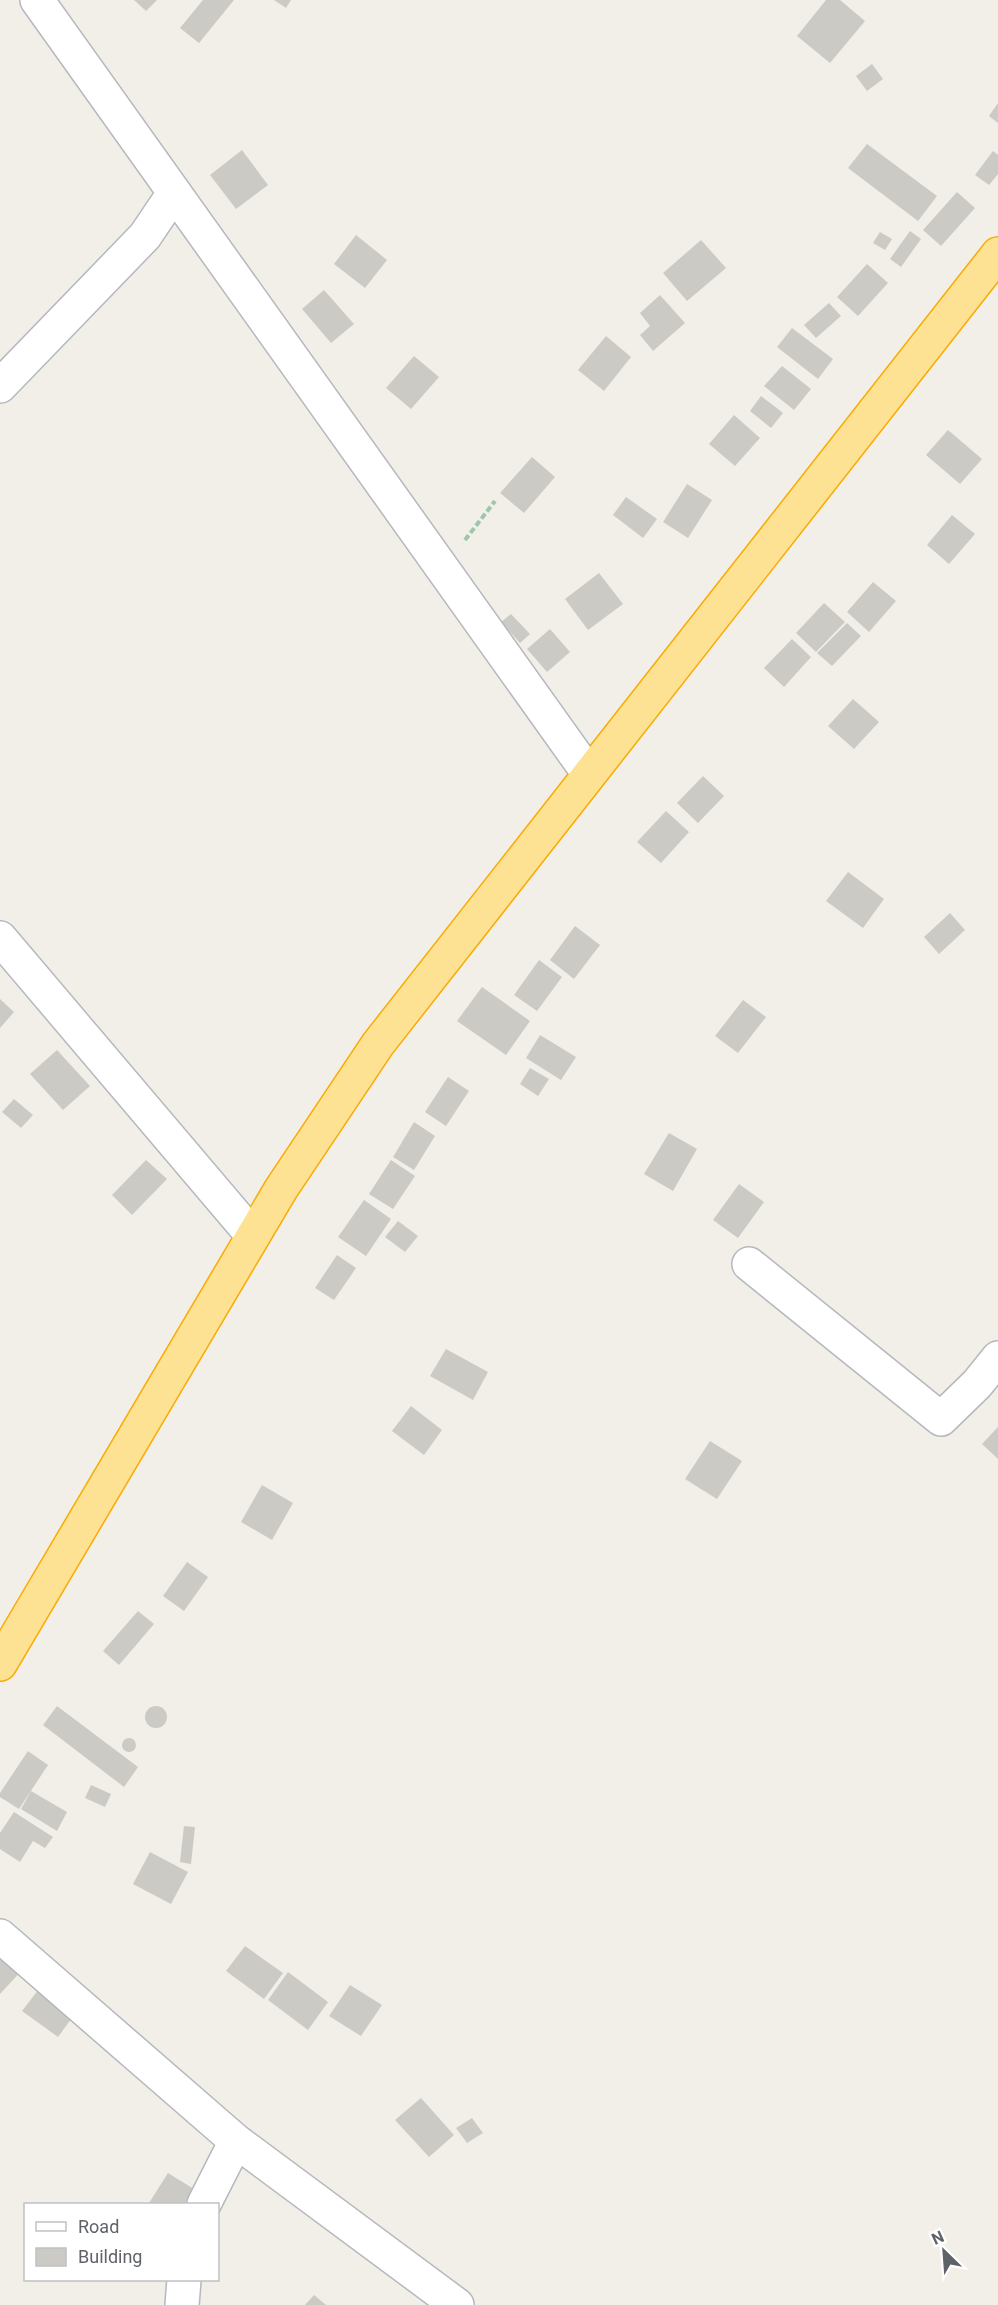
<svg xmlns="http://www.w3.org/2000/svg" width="998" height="2305" font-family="Roboto,sans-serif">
<rect width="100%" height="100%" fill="#f1efe8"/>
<path fill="#cccac5" d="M134 0H157L146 11Z
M203 0H234L199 43 180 28Z
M274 0H291L286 8Z
M826 0H840L865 21 830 63 797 36Z
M872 64 883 79 867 91 856 76Z
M998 103V123L989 116Z
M867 144 937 196 918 221 848 168Z
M242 150 268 185 236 209 210 175Z
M993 151 998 155V174L989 185 975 175Z
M957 192 975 208 941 246 923 230Z
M910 231 921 239 901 267 890 259Z
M880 232 892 239 885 250 873 243Z
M356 235 387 260 365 288 334 264Z
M701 240 726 268 687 301 663 273Z
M867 264 888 283 858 316 837 297Z
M324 290 354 324 331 343 302 309Z
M660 295 685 323 653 351 640 335 650 326 640 313Z
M829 303 841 316 816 338 804 325Z
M792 328 833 359 818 379 777 347Z
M606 336 631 357 604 391 578 370Z
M414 356 439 377 411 409 386 388Z
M782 366 811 389 794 410 764 386Z
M761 396 783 413 771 428 750 411Z
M734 415 760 438 735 466 709 444Z
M948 430 982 459 960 484 926 455Z
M532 457 555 477 524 513 500 493Z
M687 484 712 500 688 538 663 522Z
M626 497 657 519 643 538 613 515Z
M952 515 975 534 949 564 927 545Z
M599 573 623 604 588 630 565 599Z
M873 582 896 601 869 632 847 612Z
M824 603 845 622 816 652 796 633Z
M511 614 530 634 520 643 501 622Z
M847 623 861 636 832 666 817 653Z
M550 629 570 652 547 672 527 649Z
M792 639 811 657 784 687 764 668Z
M853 699 879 722 854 749 828 726Z
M703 776 724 796 698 823 677 803Z
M666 811 689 832 661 863 637 842Z
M848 872 884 899 863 928 826 901Z
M950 913 965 930 939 954 924 937Z
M575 926 600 945 574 979 550 960Z
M539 960 562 977 537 1011 514 995Z
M482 987 530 1021 506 1055 457 1021Z
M0 999 14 1012 0 1028Z
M743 1000 766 1017 738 1053 715 1036Z
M540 1035 576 1057 561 1080 526 1058Z
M57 1050 90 1086 63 1110 30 1074Z
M530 1068 549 1079 538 1096 520 1084Z
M448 1077 469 1091 446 1126 425 1112Z
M14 1099 33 1115 21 1128 2 1112Z
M414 1122 435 1136 414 1170 393 1157Z
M669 1133 697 1149 673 1191 644 1174Z
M146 1160 167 1179 132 1215 112 1195Z
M391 1160 415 1176 393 1209 369 1194Z
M739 1184 764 1202 738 1238 713 1220Z
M364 1200 391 1219 366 1256 338 1237Z
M398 1221 418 1236 405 1252 385 1237Z
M337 1255 356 1268 334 1300 315 1288Z
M446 1349 488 1372 473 1400 430 1376Z
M411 1406 442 1430 424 1455 392 1431Z
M998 1427V1459L982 1444Z
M710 1441 742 1461 717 1499 685 1479Z
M262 1485 293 1503 272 1540 241 1522Z
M187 1562 208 1577 184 1611 163 1596Z
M138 1611 154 1624 119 1665 103 1651Z
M57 1706 138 1767 124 1787 43 1725Z
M145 1717a11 11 0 1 1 22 0a11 11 0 1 1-22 0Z
M122 1745a7 7 0 1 1 14 0a7 7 0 1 1-14 0Z
M28 1751 48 1765 19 1809 0 1797V1793Z
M91 1785 111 1794 105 1807 85 1798Z
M31 1791 67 1812 57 1831 21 1809Z
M14 1812 53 1837 45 1848 33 1841 20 1862 0 1849V1833Z
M184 1826 195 1827 191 1864 180 1862Z
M150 1852 188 1872 171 1904 133 1884Z
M245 1946 283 1973 264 1999 226 1971Z
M0 1951 23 1969 0 1994Z
M288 1972 328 2002 308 2030 268 2000Z
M42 1985 77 2011 58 2037 22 2011Z
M350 1985 382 2005 361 2036 329 2016Z
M421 2098 454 2135 429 2157 395 2120Z
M472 2118 483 2133 467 2143 456 2128Z
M168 2173 202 2194 195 2204 149 2203Z
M314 2295 326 2305H305Z"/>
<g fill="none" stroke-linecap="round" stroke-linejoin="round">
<g stroke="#b5b8bc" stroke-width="36">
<path id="street" d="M37 0 589 774
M0 386 145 236 174 193
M0 938 253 1236
M749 1264 941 1419 977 1384 998 1358
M0 1936 236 2141 457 2305
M204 2204 236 2141
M182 2305 184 2280"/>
</g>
<g stroke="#f9ab00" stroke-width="36">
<path id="highway" d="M0 1664 281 1189 378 1044 998 254"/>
</g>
<path stroke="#9cc7a9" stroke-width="4" stroke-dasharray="6 3" stroke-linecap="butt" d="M465 540 495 501"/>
<use href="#street" stroke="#fff" stroke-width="33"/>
<use href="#highway" stroke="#fde293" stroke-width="33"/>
</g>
<rect x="24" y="2203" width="195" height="78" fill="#ffffff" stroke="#bfc1c3" stroke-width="1.5"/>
<rect x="36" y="2222" width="30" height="9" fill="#ffffff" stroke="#bfc1c3" stroke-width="1.5"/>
<text x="78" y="2233" font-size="18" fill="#5f6368">Road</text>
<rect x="36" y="2248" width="30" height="18" fill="#cccac5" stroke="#bfc1c3" stroke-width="1.5"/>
<text x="78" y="2263" font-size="18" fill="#5f6368">Building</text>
<g transform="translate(944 2251) rotate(335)" stroke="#ffffff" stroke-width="4.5" paint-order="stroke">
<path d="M0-4.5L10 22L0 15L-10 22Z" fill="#5f6368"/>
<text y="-9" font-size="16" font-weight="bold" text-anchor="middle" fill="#5f6368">N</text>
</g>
</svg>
